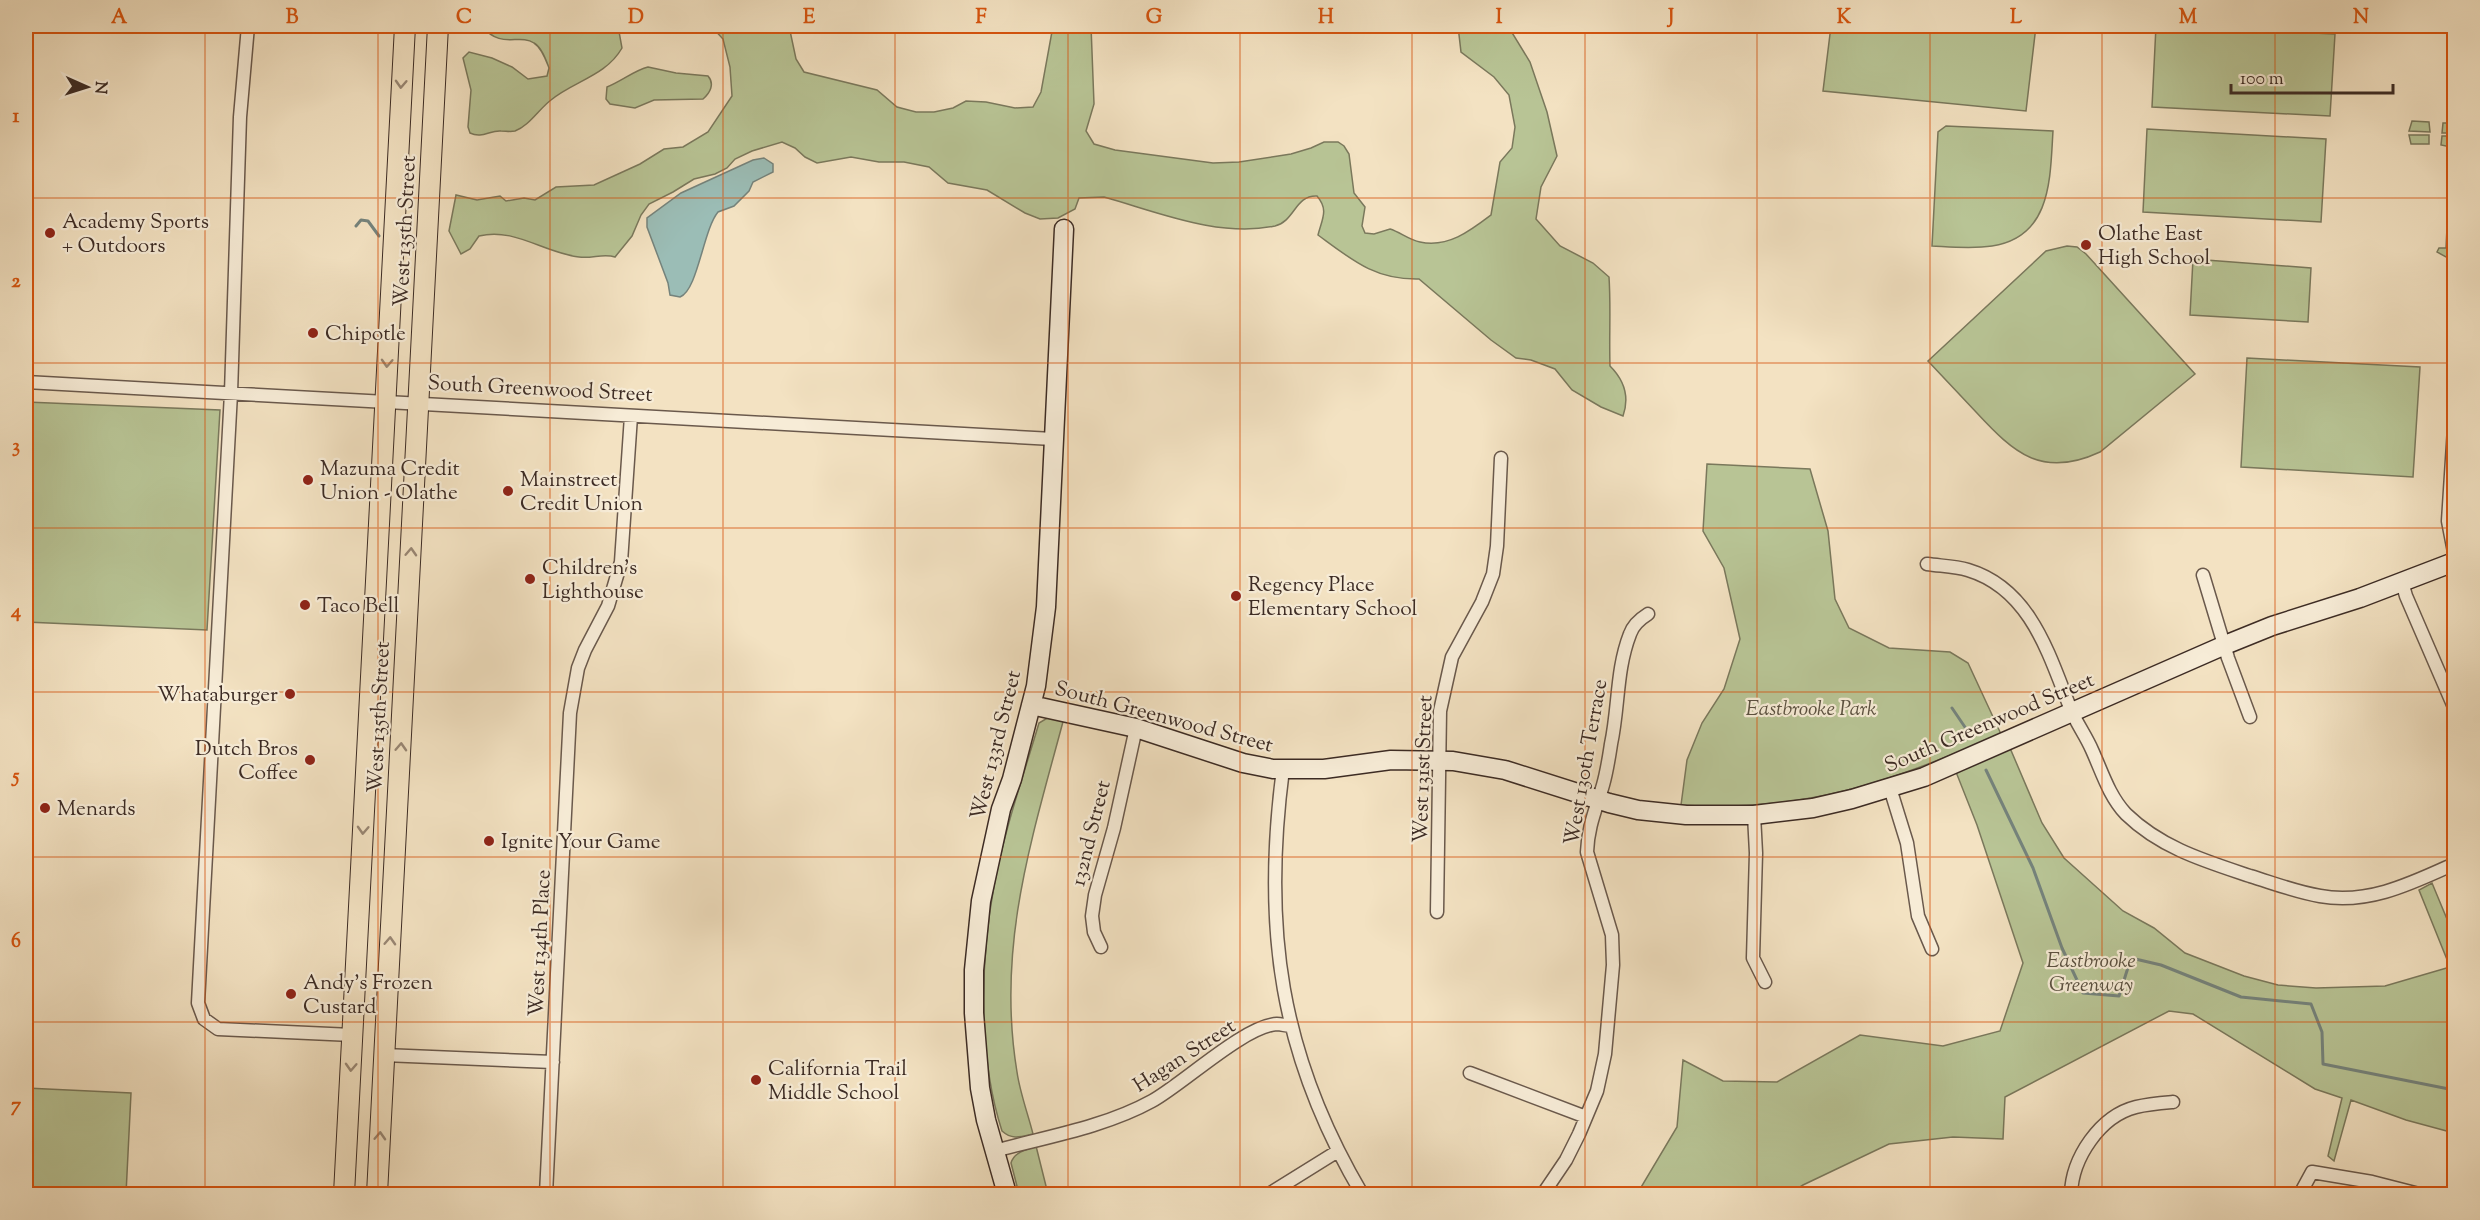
<svg xmlns="http://www.w3.org/2000/svg" width="2480" height="1220" font-family="'Sorts Mill Goudy',serif">
<rect width="100%" height="100%" fill="#f3e2c2"/>
<filter id="stains"><feTurbulence type="fractalNoise" baseFrequency=".00333" numOctaves="4"/><feColorMatrix values="0 0 0 0 .2 0 0 0 0 .09 0 0 0 0 .02 0 0 0 .5 -.17"/></filter>
<radialGradient id="worn" r=".72"><stop offset=".6" stop-color="#630" stop-opacity="0"/><stop offset="1" stop-color="#630" stop-opacity=".3"/></radialGradient>
<path fill="#b8c495" stroke="#7a785c" stroke-width="1.5" d="M482 26H618L622 48C606 76 574 81 551 100 539 109 529 126 515 131 510 132 506 131 501 131 490 130 482 139 470 133L468 127 471 90 463 58 469 52 492 58 512 67 528 79 547 76 549 68C546 60 542 48 534 43 519 33 501 50 482 26Z
M711 26H789L796 59 804 72 877 90 897 107 916 112H934L953 108 966 101 986 102 1015 108 1033 107 1041 92 1053 26H1091L1094 104 1086 131 1094 144 1115 150 1213 163 1239 162 1291 154 1311 148 1324 142H1338L1344 146 1349 154 1354 193 1365 207 1362 226 1365 233 1374 234 1390 229C1400 232 1409 240 1420 242 1448 248 1470 231 1491 215L1500 162 1512 148 1515 127 1509 95 1494 77 1461 52 1458 26H1508L1530 62 1547 112 1557 156 1541 187 1536 219 1560 246 1593 263 1609 277C1611 307 1609 336 1610 366 1624 380 1630 396 1623 416L1601 407 1572 390 1555 369 1531 360 1516 358 1491 340 1419 279C1375 280 1352 260 1318 235 1322 219 1329 210 1317 196 1295 195 1295 221 1275 226 1219 238 1158 212 1104 197L1079 198 1075 209 1058 218 1040 219 1025 213 987 190 948 183 929 167 904 162H879L851 157 817 163 805 157 795 148 782 142 752 151 735 159 727 168 715 174 694 179 673 192 649 204 641 215 632 236 615 257C603 253 592 259 579 257 544 253 514 227 479 236L470 249 461 254 449 231 456 195 477 200 500 196 506 201 524 198 535 200 556 187 594 185 640 164 664 149 683 147 708 132 732 96 730 67 723 39Z
M1831 26H2036L2026 111 1823 91Z
M2156 26 2335 34 2330 116 2152 107Z
M648 67 676 73 708 76C715 84 710 93 703 99L654 100 635 108 610 104 606 99 607 87C622 81 635 70 648 67Z
M2454 82V133H2442L2443 123H2452Z
M2412 121 2429 122 2430 132 2409 131Z
M1946 126 2053 131C2050 178 2052 237 1992 246 1973 249 1952 247 1932 246L1938 132Z
M2147 129 2326 139 2321 222 2143 212Z
M2409 135H2429V144H2411Z
M2442 136H2454V253L2446 257 2437 252 2439 248H2446L2451 147 2441 145Z
M2067 246 2077 247 2086 254 2195 374 2100 452C2042 479 2014 453 1976 412 1960 395 1944 378 1928 361L2046 251Z
M2193 259 2311 268 2308 322 2190 315Z
M2247 358 2420 367 2413 477 2241 467Z
M26 402 220 410 207 630 26 622Z
M1707 464 1810 469 1828 531 1835 599 1849 628 1889 648 1950 652 1968 663 2001 734C1892 782 1803 813 1681 805L1687 760 1702 723 1724 689 1740 639 1724 568 1703 531Z
M1049 717 1064 718C1032 838 996 946 1017 1072 1020 1093 1028 1114 1033 1134 1020 1137 1012 1140 1002 1131 978 1057 980 962 994 886 1004 831 1023 777 1039 723Z
M2010 748 2042 823 2064 858 2123 911 2154 928 2185 953 2244 976 2278 985 2316 988 2385 986 2450 967 2419 890 2432 883 2454 936V1133L2406 1120 2351 1100 2334 1161 2328 1156 2342 1098 2315 1089 2193 1014 2169 1011 2005 1097 2003 1139 1953 1137 1889 1144 1803 1185 1789 1194H1637L1677 1127 1683 1060 1723 1081 1777 1082 1860 1035 1943 1046 2000 1031 2023 963 1977 825 1956 772Z
M26 1088 131 1093 126 1194H26Z
M1036 1146 1048 1194H1019L1011 1163C1014 1152 1026 1150 1036 1146Z"/>
<path fill="#9bbdb6" stroke="#75837c" stroke-width="1.5" d="M764 158 773 164V172L753 182 749 191 734 206 718 212C703 230 698 290 680 297L670 295 668 283 647 227V218L681 193 753 160Z"/>
<g fill="none" stroke-linecap="round" stroke-linejoin="round">
<path stroke="#75837c" stroke-width="3" d="M356 226 361 220 368 221 379 236
M1952 708 1971 736
M1986 770 2033 868 2062 948 2083 993 2119 996 2131 958 2161 965 2241 997 2311 1004 2322 1032 2323 1064 2454 1090"/>
<g stroke="#6a594c" stroke-width="15">
<path id="street" d="M248 26 240 117 231 393 198 1003 204 1019 218 1029 352 1035
M26 382 1053 439
M2454 428 2448 521 2454 552
M1927 564C1940 566 1955 566 1968 570 2031 589 2049 655 2071 710 2077 724 2086 736 2092 750 2102 772 2109 796 2126 814 2161 848 2205 861 2250 876 2273 883 2296 892 2320 896 2368 905 2412 883 2454 864
M2203 575 2228 658 2250 717
M2402 582 2406 596 2454 707
M1283 769C1262 928 1280 1055 1362 1194
M1890 788 1907 843 1918 916 1932 949
M1754 815 1756 853 1753 958 1765 982
M1437 912 1440 711 1452 657 1482 602 1493 574 1497 546 1501 458
M1101 947 1094 932 1092 916 1095 895 1114 828 1136 728
M384 1055 553 1062
M1470 1073 1586 1117
M994 1151C1046 1137 1105 1127 1152 1101 1183 1084 1244 1026 1277 1024 1281 1024 1287 1026 1291 1026
M546 1194 570 713 578 668 585 650 608 606 621 562 631 416
M1269 1194 1338 1151
M1543 1194 1566 1160 1579 1134 1597 1091 1605 1054 1613 965 1612 935 1587 852C1588 826 1596 809 1603 785 1607 771 1609 757 1611 744 1619 707 1616 670 1630 634 1633 625 1640 619 1648 614
M2071 1194C2072 1158 2100 1116 2136 1107 2148 1104 2161 1103 2173 1102
M2300 1194 2312 1172 2372 1182 2419 1194"/>
</g>
<g stroke="#3c2b24" stroke-width="21">
<path id="secondary" d="M1031 705 1136 728 1243 763 1273 769H1324L1391 760 1453 761 1505 770 1609 803 1638 810 1686 815H1754L1813 808 1852 799 1924 777 2225 645 2272 626 2360 598 2454 562
M1007 1194 986 1120 980 1088 974 1013V970L981 901 1001 809 1012 779 1036 686 1046 607 1064 229"/>
</g>
<g stroke="#3c2b24" stroke-width="22">
<path id="primary" d="M344 1194 405 26
M377 1194 438 26"/>
</g>
<use href="#street" stroke="#f7ecd7" stroke-width="12"/>
<use href="#secondary" stroke="#f7ecd7" stroke-width="18"/>
<use href="#primary" stroke="#f3e2c2" stroke-width="20"/>
</g>
<defs><path id="oneway-chevron" d="M-2-3.5L2.5 0L-2 3.5" fill="none" stroke-width="1.6" stroke-linecap="round" stroke-linejoin="round" transform="scale(1.5)"/></defs>
<g stroke="#988673">
<use href="#oneway-chevron" transform="translate(401 84) rotate(93)"/>
<use href="#oneway-chevron" transform="translate(387 363) rotate(93)"/>
<use href="#oneway-chevron" transform="translate(411 552) rotate(-87)"/>
<use href="#oneway-chevron" transform="translate(401 747) rotate(-87)"/>
<use href="#oneway-chevron" transform="translate(363 830) rotate(93)"/>
<use href="#oneway-chevron" transform="translate(390 941) rotate(-87)"/>
<use href="#oneway-chevron" transform="translate(351 1067) rotate(93)"/>
<use href="#oneway-chevron" transform="translate(380 1136) rotate(-87)"/>
</g>
<path fill="none" stroke="#d7540e" stroke-width="1.5" stroke-opacity="0.55" d="M205 26V1194M378 26V1194M550 26V1194M723 26V1194M895 26V1194M1068 26V1194M1240 26V1194M1412 26V1194M1585 26V1194M1757 26V1194M1930 26V1194M2102 26V1194M2275 26V1194M26 198H2454M26 363H2454M26 528H2454M26 692H2454M26 857H2454M26 1022H2454"/>
<g fill="#8f2418" stroke="#f7ecd7" stroke-width="2">
<circle cx="50" cy="233" r="6"/>
<circle cx="2086" cy="245" r="6"/>
<circle cx="313" cy="333" r="6"/>
<circle cx="308" cy="480" r="6"/>
<circle cx="508" cy="491" r="6"/>
<circle cx="530" cy="579" r="6"/>
<circle cx="1236" cy="596" r="6"/>
<circle cx="305" cy="605" r="6"/>
<circle cx="290" cy="694" r="6"/>
<circle cx="310" cy="760" r="6"/>
<circle cx="45" cy="808" r="6"/>
<circle cx="489" cy="841" r="6"/>
<circle cx="291" cy="994" r="6"/>
<circle cx="756" cy="1080" r="6"/>
</g>
<g text-anchor="middle" stroke-width="4.5" stroke-linejoin="round" paint-order="stroke">
<g font-size="21" fill="#3c2b24" stroke="#f7ecd7" text-anchor="start">
<text x="62" y="228">Academy Sports<tspan x="62" dy="24">+ Outdoors</tspan></text>
<text x="2098" y="240">Olathe East<tspan x="2098" dy="24">High School</tspan></text>
<text x="325" y="340">Chipotle</text>
<text x="320" y="475">Mazuma Credit<tspan x="320" dy="24">Union - Olathe</tspan></text>
<text x="520" y="486">Mainstreet<tspan x="520" dy="24">Credit Union</tspan></text>
<text x="542" y="574">Children's<tspan x="542" dy="24">Lighthouse</tspan></text>
<text x="1248" y="591">Regency Place<tspan x="1248" dy="24">Elementary School</tspan></text>
<text x="317" y="612">Taco Bell</text>
<text x="278" y="701" text-anchor="end">Whataburger</text>
<text x="298" y="755" text-anchor="end">Dutch Bros<tspan x="298" dy="24">Coffee</tspan></text>
<text x="57" y="815">Menards</text>
<text x="501" y="848">Ignite Your Game</text>
<text x="303" y="989">Andy's Frozen<tspan x="303" dy="24">Custard</tspan></text>
<text x="768" y="1075">California Trail<tspan x="768" dy="24">Middle School</tspan></text>
</g>
<g font-size="21" fill="#3c2b24" stroke="#f7ecd7">
<text transform="translate(404 231) rotate(-87)" y="7">West 135th Street</text>
<text transform="translate(540 388) rotate(3)" y="7">South Greenwood Street</text>
<text transform="translate(1164 716) rotate(15)" y="7">South Greenwood Street</text>
<text transform="translate(378 717) rotate(-87)" y="7">West 135th Street</text>
<text transform="translate(1989 722) rotate(-23)" y="7">South Greenwood Street</text>
<text transform="translate(995 745) rotate(-76)" y="7">West 133rd Street</text>
<text transform="translate(1585 762) rotate(-80)" y="7">West 130th Terrace</text>
<text transform="translate(1422 769) rotate(-88)" y="7">West 131st Street</text>
<text transform="translate(1090 833) rotate(-76)" y="7">132nd Street</text>
<text transform="translate(539 943) rotate(-87)" y="7">West 134th Place</text>
<text transform="translate(1184 1055) rotate(-33)" y="7">Hagan Street</text>
</g>
<g font-size="21" font-style="italic" fill="#5b5140" stroke="#f7ecd7">
<text x="1811" y="715">Eastbrooke Park</text>
<text x="2091" y="967">Eastbrooke<tspan x="2091" dy="24">Greenway</tspan></text>
</g>
</g>
<rect width="2480" height="1220" fill="none" stroke="#f3e2c2" stroke-width="66"/>
<g transform="translate(87 87) rotate(93)" stroke="#f7ecd7" stroke-width="4.5" paint-order="stroke">
<path d="M0-4.5L10 22L0 15L-10 22Z" fill="#3c2b24"/>
<text y="-9" font-size="16" font-weight="bold" text-anchor="middle" fill="#3c2b24">N</text>
</g>
<path d="M2231 84v9h162v-9" fill="none" stroke="#3c2b24" stroke-width="3"/>
<text x="2240" y="84" font-size="18" fill="#3c2b24" stroke="#f7ecd7" stroke-width="4.5" paint-order="stroke">100 m</text>
<rect x="33" y="33" width="2414" height="1154" fill="none" stroke="#d7540e" stroke-width="2"/>
<g font-size="20" text-anchor="middle" font-weight="bold" fill="#d7540e">
<text x="119" y="23">A</text>
<text x="292" y="23">B</text>
<text x="464" y="23">C</text>
<text x="636" y="23">D</text>
<text x="809" y="23">E</text>
<text x="981" y="23">F</text>
<text x="1154" y="23">G</text>
<text x="1326" y="23">H</text>
<text x="1499" y="23">I</text>
<text x="1671" y="23">J</text>
<text x="1844" y="23">K</text>
<text x="2016" y="23">L</text>
<text x="2188" y="23">M</text>
<text x="2361" y="23">N</text>
<text x="16" y="122">1</text>
<text x="16" y="287">2</text>
<text x="16" y="452">3</text>
<text x="16" y="617">4</text>
<text x="16" y="782">5</text>
<text x="16" y="947">6</text>
<text x="16" y="1111">7</text>
</g>
<rect width="100%" height="100%" filter="url(#stains)"/>
<rect width="100%" height="100%" fill="url(#worn)"/>
</svg>
